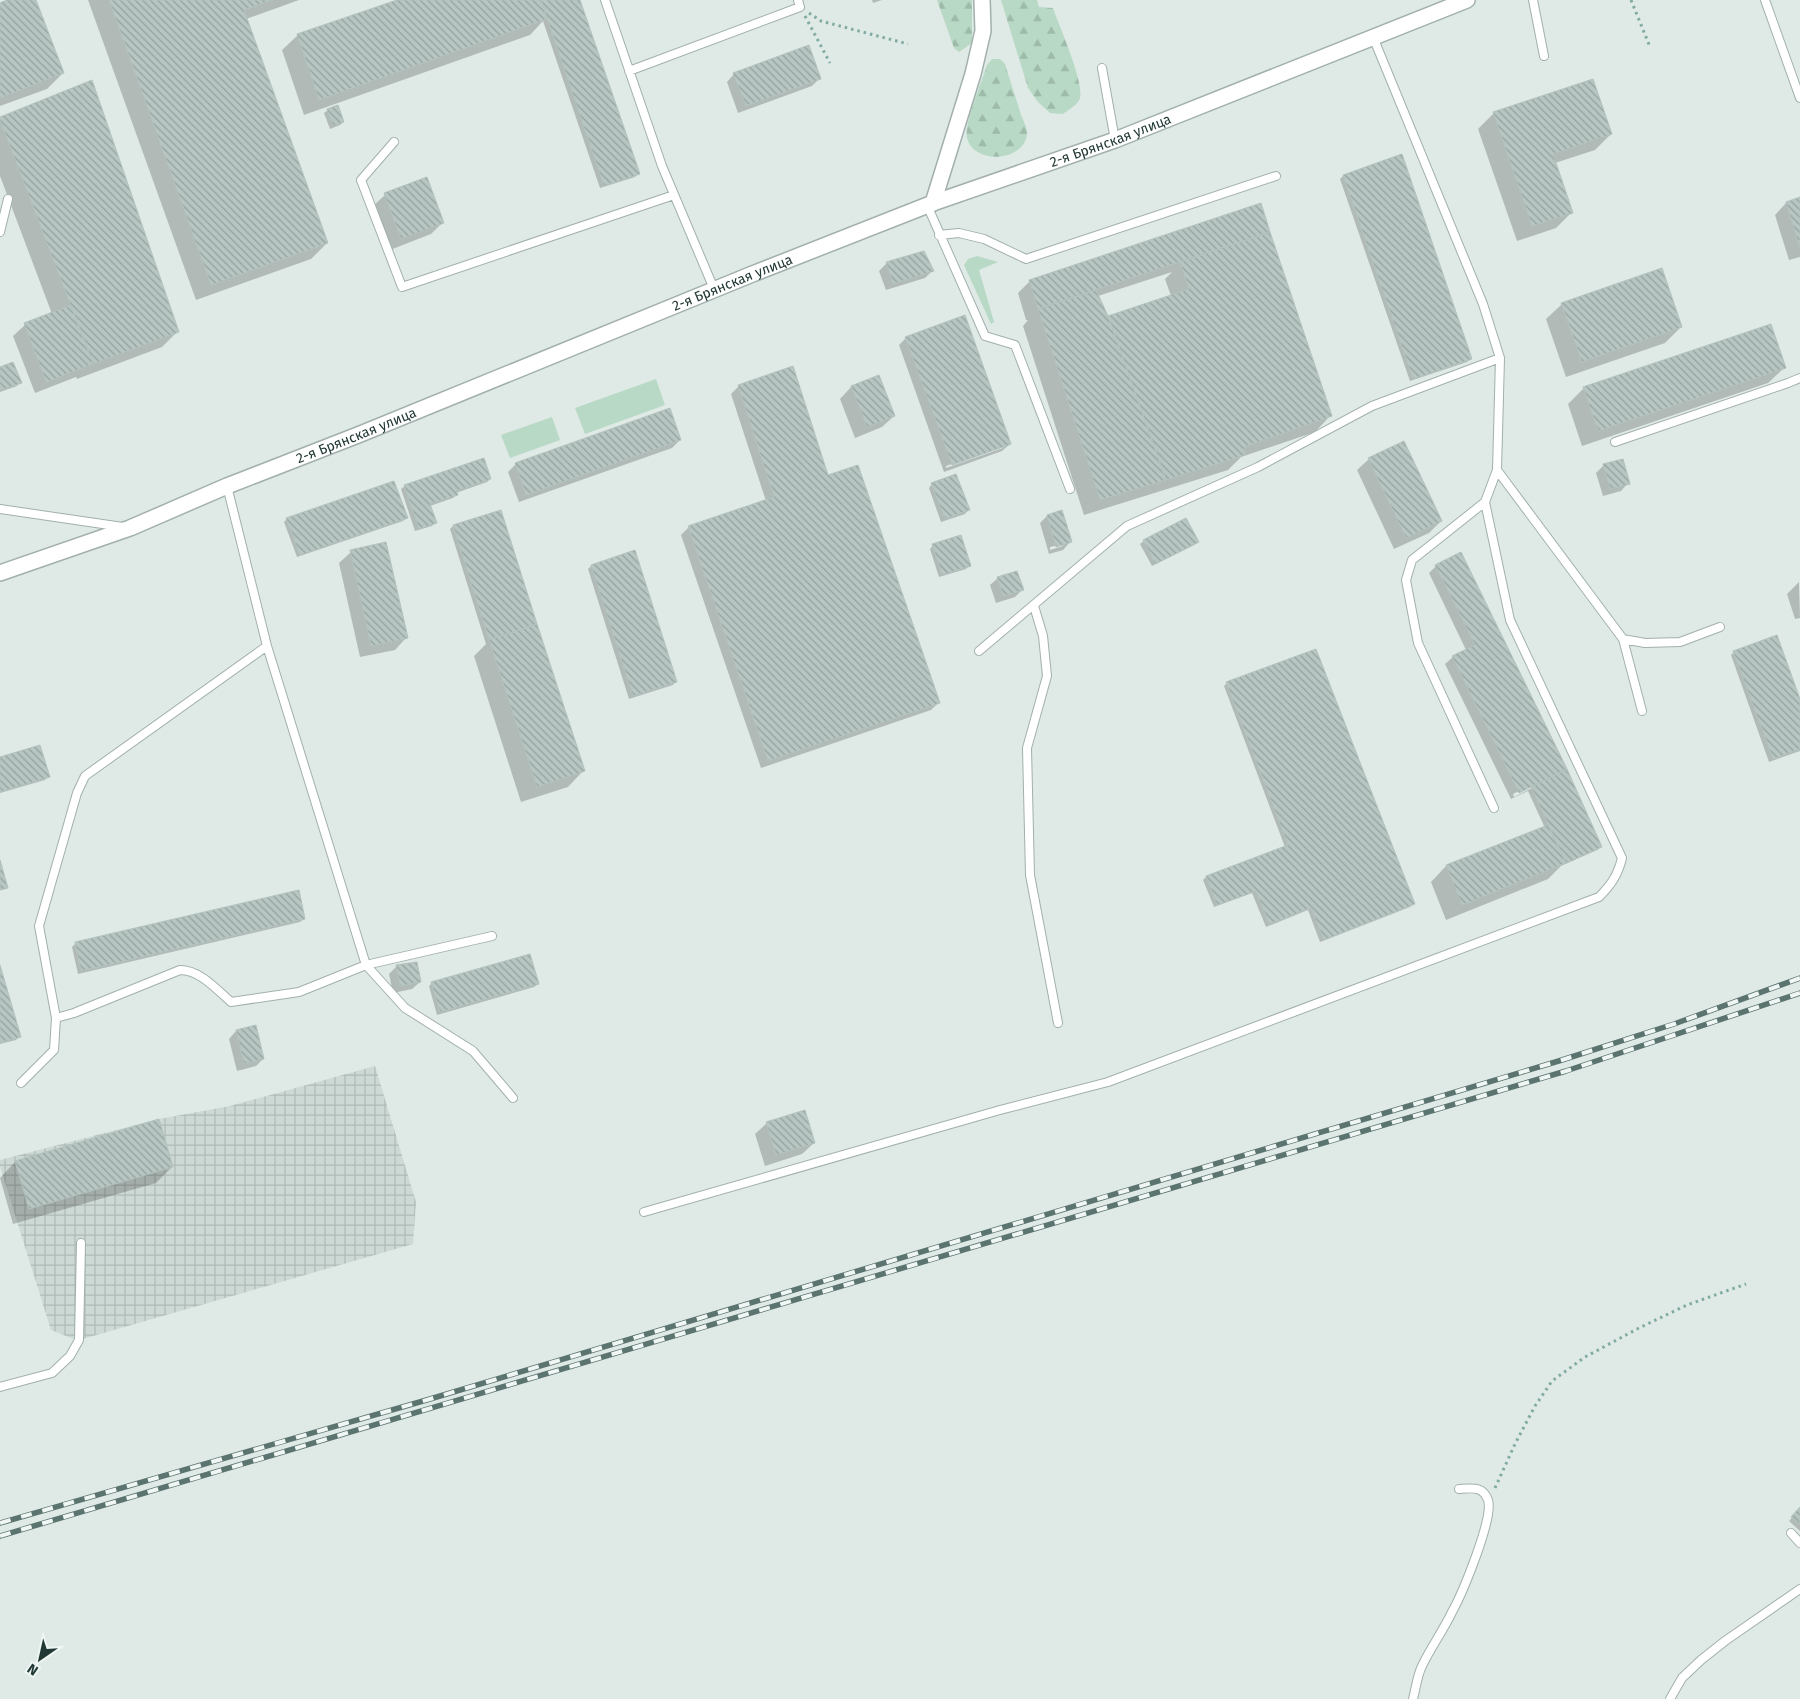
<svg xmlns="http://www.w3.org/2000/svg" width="1800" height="1699" font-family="'Fira Sans',sans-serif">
<defs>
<pattern id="industrial-grid" width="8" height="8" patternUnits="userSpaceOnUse" patternTransform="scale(1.25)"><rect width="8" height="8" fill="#cdd9d5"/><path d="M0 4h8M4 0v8" fill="none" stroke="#b0bbb7"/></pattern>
<pattern id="forest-firs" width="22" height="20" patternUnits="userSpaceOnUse" patternTransform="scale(1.25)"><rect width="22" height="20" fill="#b8d9c5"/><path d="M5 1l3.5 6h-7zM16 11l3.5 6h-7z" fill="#9ebbaa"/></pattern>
<pattern id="building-back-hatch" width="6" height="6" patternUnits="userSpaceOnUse" patternTransform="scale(1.25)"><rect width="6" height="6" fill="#b7c6c2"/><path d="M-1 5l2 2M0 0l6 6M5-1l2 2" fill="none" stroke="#94a29e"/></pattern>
</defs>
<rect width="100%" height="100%" fill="#dfe9e6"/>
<path fill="url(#industrial-grid)" d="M375 1066 416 1202 413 1244 79 1340 71 1338 51 1330 0 1167V1160L159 1119 230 1106Z"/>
<path fill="#b8d9c5" d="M977 256 998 262 979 270 994 322 991 324 964 265 968 259Z
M656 379 665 405 585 434 575 408Z
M552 417 560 440 510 458 501 435Z"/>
<path fill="url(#forest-firs)" d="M937 0H972V43L959 52 954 48Z
M1001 0H1037L1039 7 1053 8C1059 26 1084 81 1080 98 1078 105 1069 109 1063 114L1050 113 1038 102 1028 88Z
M992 59H1000L1005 64C1010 81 1016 98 1021 115 1023 120 1027 127 1027 133 1026 161 974 166 967 138 964 122 982 82 987 65Z"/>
<path fill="#0003" fill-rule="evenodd" d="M11 0H35L63 73 47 89 0 106V4Z
M88 0H299L246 19 327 243 311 259 196 300Z
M400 0H579L638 173 635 177 600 188 543 21 530 35 304 115 282 50 298 35Z
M872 0H882L873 3Z
M734 74 820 78 812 86 738 113 727 82Z
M328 110 343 122 340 125 330 129 324 113Z
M1494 113 1611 134 1595 150 1555 163 1571 213 1556 228 1517 241 1478 129Z
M0 118 178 331 162 347 77 379 76 377 35 393 13 336 25 325 52 314 0 176Z
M1343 176 1471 358 1467 362 1410 381 1340 179Z
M385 195 443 222 431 234 390 250 373 206Z
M1800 199V257L1789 260 1775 215 1786 203Z
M1269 232 1266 235 1330 416 1315 432 1241 457 1228 470 1084 515 1023 326 1028 320H1026L1018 293 1030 281ZM1172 272 1165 279 1171 296 1107 318 1098 296Z
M887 263 932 271 925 278 886 290 879 271Z
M1562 304 1681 327 1665 343 1566 377 1546 319Z
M906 338 1010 444 1002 451 944 472 899 345ZM1003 446V448L946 468V466Z
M0 368 20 382 17 386 0 392Z
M1784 368 1768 383 1582 446 1568 404 1584 388Z
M878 377 894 416 882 427 855 438 840 399 851 387Z
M739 386 828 477 938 703 931 710 761 768 681 535 689 527 766 501 731 394Z
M680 440 672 448 519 502 508 472 516 464Z
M1369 459 1441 521 1429 533 1394 549 1357 470Z
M1604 465 1628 483 1621 491 1603 496 1596 473Z
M490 479 487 482 456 493V495L453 498 430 506 435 522 432 526 415 531 401 489 405 486Z
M932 484 968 510 965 514 941 522 929 488Z
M1047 516 1070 542 1063 550 1049 554 1040 523ZM1063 544V546L1050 550V547Z
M406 518 403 521 297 557 284 522 287 519Z
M453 526 583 771 568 787 521 802 474 656 486 644 450 529Z
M1144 541H1197L1194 545 1152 566 1140 544Z
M933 545 970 565 966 569 939 577 930 549Z
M351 552 406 638 395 650 360 657 339 563Z
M635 552 676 681 673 685 629 699 588 569 591 566Z
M1461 554 1566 770 1601 846 1597 850 1561 866 1548 879 1446 920 1431 882 1446 866 1545 828 1528 791 1511 799 1445 664 1453 657 1466 650 1429 573 1436 566ZM1558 772V775L1514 797 1513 794Z
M998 578 1022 590 1015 597 996 603 990 585Z
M1799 582 1800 618 1795 619 1787 594Z
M1734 652 1800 703V751L1769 762 1731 655Z
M1227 683 1414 903 1410 907 1320 942 1308 910 1266 927 1252 893 1214 907 1203 880 1206 877 1285 847 1224 686Z
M0 758 48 776 45 780 0 793Z
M304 919 300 922 78 974 72 947 76 943Z
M397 966 420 982 412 989 393 993 389 974Z
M0 970 20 1036 16 1040 0 1044Z
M432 983 538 984 534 987 437 1015 429 986Z
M236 1031 263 1059 256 1066 237 1071 229 1039Z
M158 1120 172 1167 156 1183 13 1224 0 1178 15 1162Z
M767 1123 814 1143 802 1154 765 1166 755 1134Z
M1800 1509V1531L1789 1521Z"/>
<path fill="url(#building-back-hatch)" stroke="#b2c2bd" d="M7 0H36L64 73 0 98V3Z
M109 0H273L244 10 328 243 211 285Z
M397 0H541L547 19 319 100 297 34Z
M541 0H580L640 174 604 186Z
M809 45 821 79 746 106 733 73Z
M1593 79 1612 134 1553 154 1573 213 1532 226 1493 112Z
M92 80 179 332 93 364 0 120V117Z
M338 105 344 122 333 126 327 109Z
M1402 154 1472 359 1413 379 1343 175Z
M427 177 444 223 401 239 384 193Z
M1800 197V249L1786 202Z
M1261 203 1270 232 1038 309 1029 280Z
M1270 232 1332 416 1244 447 1245 455 1166 480 1108 316 1189 289 1180 262Z
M924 251 934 271 893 284 886 262Z
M1662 268 1682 327 1582 362 1561 303Z
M1096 290 1108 316 1166 480 1100 500 1038 309Z
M71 305 93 364 46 382 24 323Z
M965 315 1011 444 952 465 905 337Z
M1771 324 1786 368 1598 431 1583 387Z
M13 362 22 383 0 390V367Z
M793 366 828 475 858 465 940 703 768 761 688 526 774 497 738 385Z
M879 375 895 416 867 427 851 386Z
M670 408 681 440 526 495 515 463Z
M1404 441 1442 521 1406 538 1368 458Z
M484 458 491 479 456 491 458 495 430 504 437 523 419 529 404 485Z
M1623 459 1630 484 1610 489 1603 464Z
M956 474 970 510 945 519 931 483Z
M394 481 408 518 300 555 286 518Z
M501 510 537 624 489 640 453 525Z
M1062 510 1072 542 1056 547 1047 515Z
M1186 518 1199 542 1155 564 1143 540Z
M961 535 971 566 942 575 932 544Z
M386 542 408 638 371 646 350 550Z
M635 550 677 682 633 696 591 565Z
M1461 552 1567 769 1519 793 1452 656 1475 645 1435 565Z
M1017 571 1024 590 1003 596 997 577Z
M537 624 585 771 537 787 489 640Z
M1777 635 1800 699V749L1773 759 1733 651Z
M1316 649 1415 904 1324 940 1311 908 1269 924 1256 891 1217 905 1206 876 1288 845 1226 682Z
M40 745 50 777 0 792V757Z
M1567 769 1602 847 1566 863 1531 787Z
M1548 825 1566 863 1462 905 1446 865Z
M0 860 8 888 0 890Z
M299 890 305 919 81 971 75 942Z
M530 954 539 984 440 1012 431 982Z
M417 962 421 982 400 986 396 965Z
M0 965 21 1037 0 1043Z
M256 1025 264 1059 244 1064 236 1030Z
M805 1110 815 1143 776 1155 766 1122Z
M159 1119 173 1167 29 1209 15 1161Z
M1800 1507V1524L1791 1517Z"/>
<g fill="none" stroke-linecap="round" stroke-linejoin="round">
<g stroke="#a2b0ad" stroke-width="10">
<path id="service" d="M605 0 662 166 714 289
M1533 0 1544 56
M1765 0 1800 98
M1373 37 1483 304 1500 358 1497 470 1485 502 1412 560 1406 580 1418 643 1494 808
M1102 68 1115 140
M629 71 800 7 798 0
M394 142 361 180 402 287 674 195
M927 205 985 336 1015 345 1070 489
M0 232 8 199
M939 235 959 233 984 239 1026 259 1276 176
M1615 442 1788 383 1800 378
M1497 470 1623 639 1642 711
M227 486 267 646 366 965 405 1008 473 1051 513 1098
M0 509 123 527
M1034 606 1043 636 1047 676 1027 748 1030 875 1058 1023
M1623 639 1645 643 1680 642 1720 627
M979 651 1127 526 1258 467 1372 406 1500 358
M56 1018 74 1013 180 970C200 970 216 989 231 1002L299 992 366 965 492 936
M21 1083 54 1050 56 1018 39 926 77 793 85 776 267 646
M644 1212 1000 1110 1108 1082 1599 897C1611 885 1618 875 1622 858L1510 620 1485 502
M0 1387 52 1373 70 1356 79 1340 81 1243
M1791 1533 1800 1543
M1413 1699C1416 1688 1417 1676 1422 1666 1431 1647 1443 1631 1452 1612 1462 1594 1494 1518 1488 1500 1483 1486 1472 1488 1459 1489
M1670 1699 1682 1678 1701 1660 1725 1641 1800 1589"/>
</g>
<g stroke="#a2b0ad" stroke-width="18">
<g id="minor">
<path d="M933 203 973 74 983 31 982 0"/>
<path id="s1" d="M0 573 130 528 227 486 358 435 750 275 933 203 1115 140 1467 0"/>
</g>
</g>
<path stroke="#81aba2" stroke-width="3" stroke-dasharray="2.5 4" stroke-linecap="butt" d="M1631 0 1650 47
M809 13 821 21 908 44
M805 16 830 63
M1495 1488 1515 1444 1535 1406 1552 1381 1585 1357 1639 1328 1687 1305 1746 1284"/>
<use href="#service" stroke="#fff" stroke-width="8"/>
<use href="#minor" stroke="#fff" stroke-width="15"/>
<g stroke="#5b7470" stroke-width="5.5">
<path id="rail" d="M0 1523 430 1399 1562 1060 1674 1024 1800 978
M0 1536 1566 1071 1800 993"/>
</g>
<use href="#rail" stroke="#eff6f3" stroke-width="4" stroke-dasharray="11" stroke-linecap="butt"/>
</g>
<g text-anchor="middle" stroke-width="4.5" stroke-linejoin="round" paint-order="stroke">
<g font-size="14" fill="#213834" stroke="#eff6f3">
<text dy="5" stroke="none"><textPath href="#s1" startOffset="1192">2-я Брянская улица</textPath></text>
<text dy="5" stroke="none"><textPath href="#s1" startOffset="788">2-я Брянская улица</textPath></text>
<text dy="5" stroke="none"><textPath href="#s1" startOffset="382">2-я Брянская улица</textPath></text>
</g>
</g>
<g transform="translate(40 1659) rotate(214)" stroke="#eff6f3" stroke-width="4" paint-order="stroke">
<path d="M0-4L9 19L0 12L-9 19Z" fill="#213834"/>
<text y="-8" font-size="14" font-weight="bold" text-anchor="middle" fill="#213834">N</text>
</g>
</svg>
